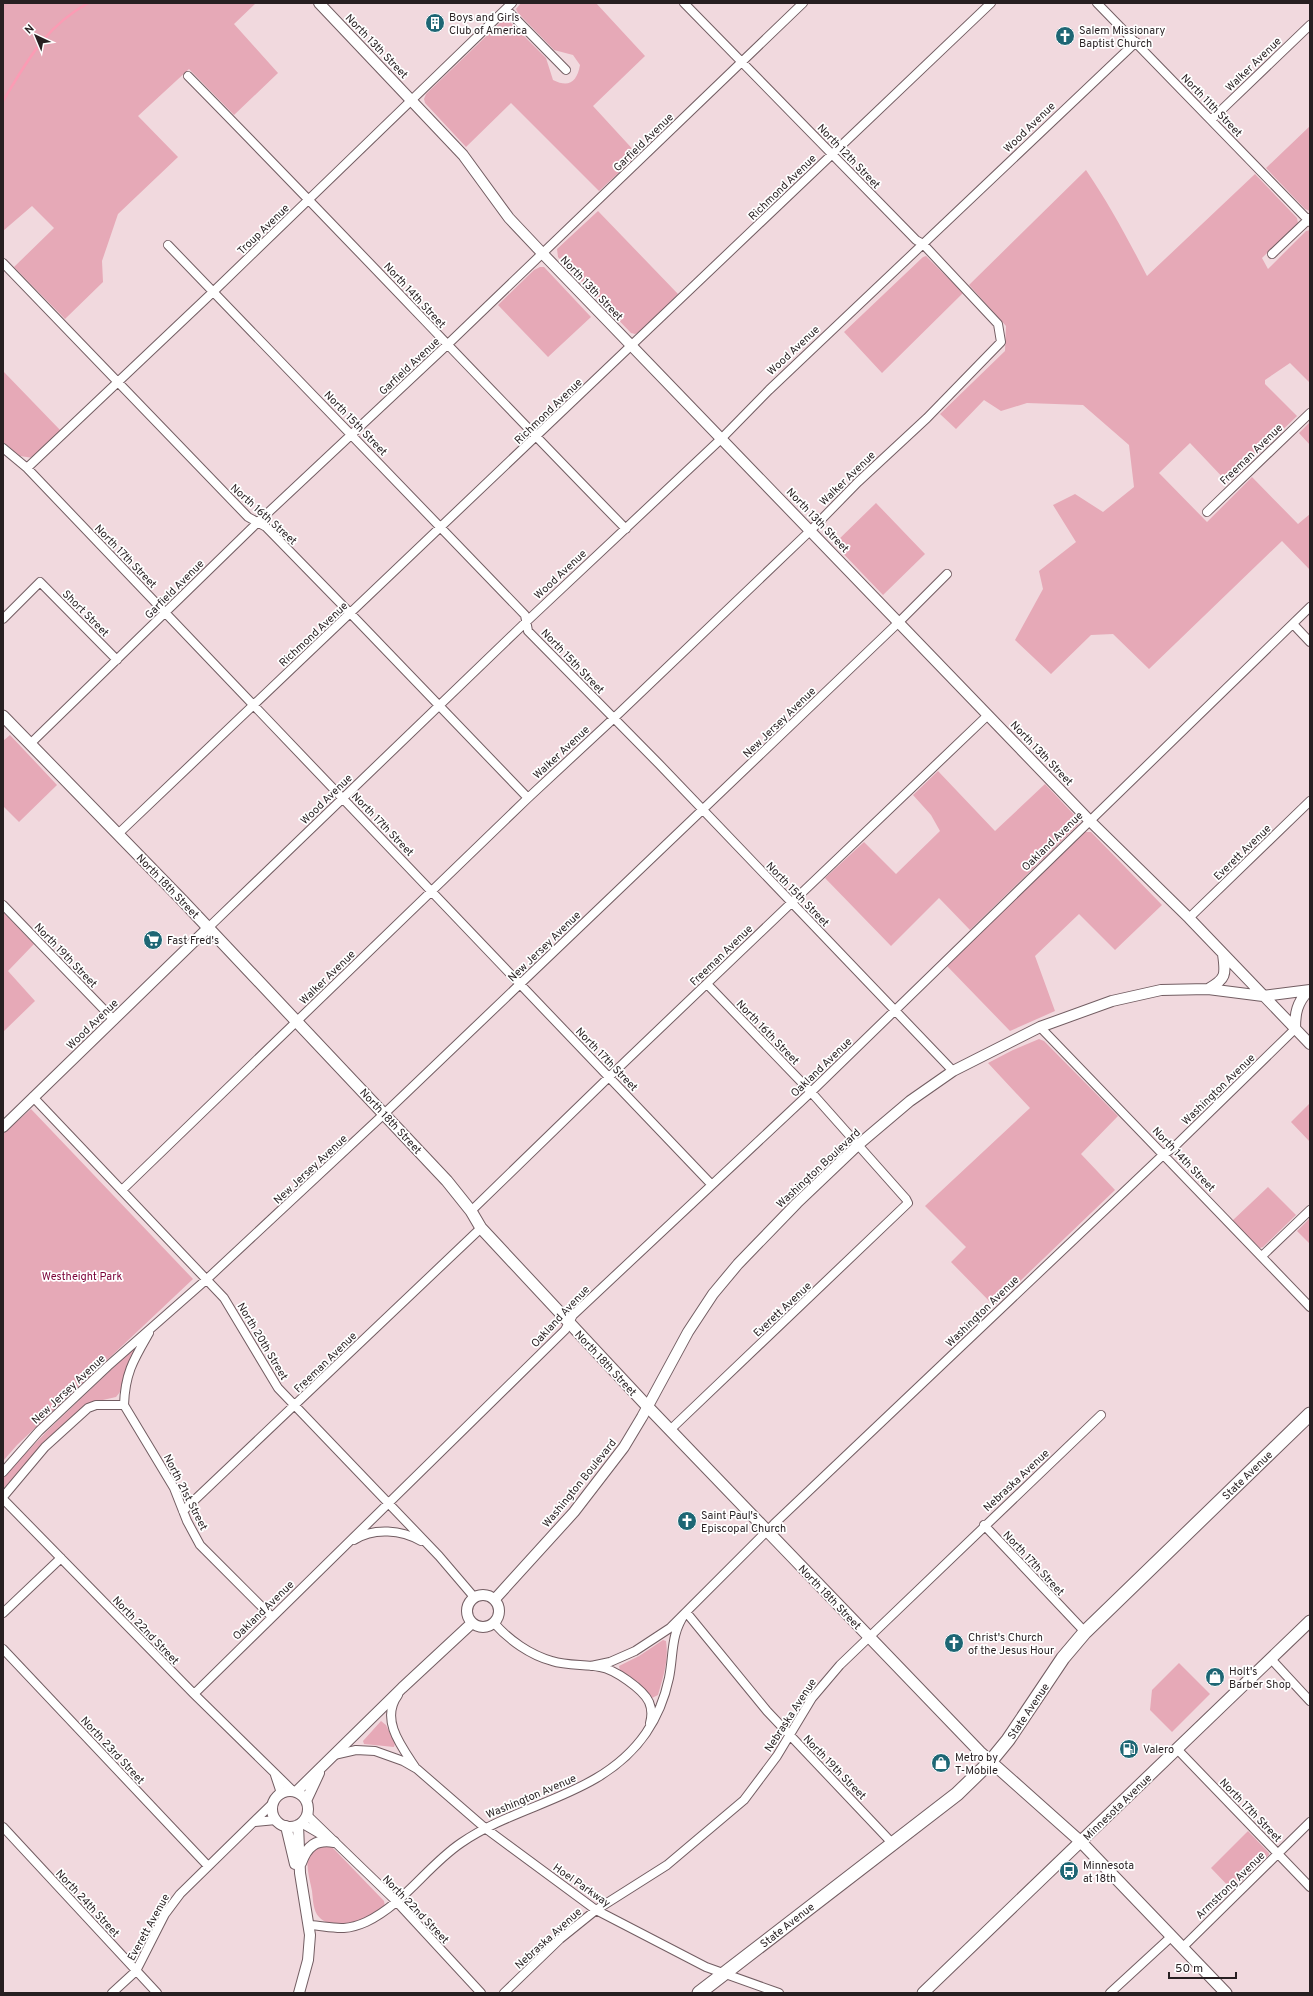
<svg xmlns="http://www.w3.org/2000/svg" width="1313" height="1996" font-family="Overpass,sans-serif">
<rect width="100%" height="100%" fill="#f1d9de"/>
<path fill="#e6a9b7" d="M3 3H256L234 24 278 73 234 115 189 69 138 116 178 157 118 214 102 261 103 282 65 319 14 267 54 228 32 206 3 231Z
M521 3H596L645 56 593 106 638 155 599 191 511 103 466 147 425 103 424 99 426 94 502 21 508 20 546 58 553 80C569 88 577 82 580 65L573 55 554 50 518 13 516 9Z
M1310 126V211L1305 209 1266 168Z
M1086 170C1109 204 1128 239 1147 276L1255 174 1297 218 1298 223 1262 258 1268 269 1306 231 1310 230V383L1290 363 1265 380V384L1297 416 1228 483 1190 443 1159 473 1207 522 1252 477 1298 524 1310 514V570L1282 541 1149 669 1113 634 1091 635 1051 674 1015 640 1043 589 1039 571 1076 542 1053 505 1075 494 1103 512 1134 487 1129 445 1083 405 1027 403 1001 411 984 400 956 429 940 414 1005 351 1006 326 969 285Z
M598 211 678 294 640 332 635 334 631 333 558 257 557 249Z
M926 256 963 293 882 373 844 332 923 257Z
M540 267H544L591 317 548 357 498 305 534 270Z
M3 371 61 431 33 458 20 456 3 442Z
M1310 422V445L1299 433Z
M876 503 925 554 883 595 834 544Z
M10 735 57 785 19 822 3 806V741Z
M938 771 995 831 1045 784 1079 820 1078 825 970 930 939 898 891 946 825 878 864 842 896 874 940 831 931 815 913 795Z
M1085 832H1091L1162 905 1115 950 1079 914 1035 956 1055 1011 1010 1031 947 966Z
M3 912 34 944 8 971 35 1001 3 1032Z
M1039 1039 1044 1041 1118 1116 1081 1154 1115 1190 994 1306 951 1262 966 1247 925 1206 1030 1108 988 1063 1013 1050Z
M1310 1103V1142L1291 1122Z
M31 1109 193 1279 17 1445 3 1461V1134Z
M1268 1187 1296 1215 1263 1247 1260 1248 1232 1221Z
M1310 1218V1244L1297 1231Z
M133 1349 136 1351 127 1367 120 1392 116 1397 94 1402 83 1407 40 1447 3 1490V1479L6 1474 48 1430Z
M663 1640 666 1641C669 1660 663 1677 658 1695L652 1698 638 1682 620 1671 619 1666 639 1656Z
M1179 1663 1210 1694 1172 1732 1150 1710 1152 1690Z
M381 1721 386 1725 395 1743 394 1747 364 1744 363 1741Z
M1248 1831 1269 1853V1855L1232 1890 1211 1868Z
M331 1846 384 1901 385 1907C369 1917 336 1935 319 1917 313 1911 313 1899 312 1891 310 1880 306 1868 308 1857L317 1847Z"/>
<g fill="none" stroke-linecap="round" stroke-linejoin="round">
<path stroke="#fc9bb4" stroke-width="2.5" d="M3 101C28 60 44 28 88 3"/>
<g stroke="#725d62" stroke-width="10">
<path id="minor" d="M1097 3 1310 222
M506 9 566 70
M188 76C336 226 479 379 626 529
M1211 120 1310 25
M168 245 525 615 528 631 659 764 953 1071
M1272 254 1310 218
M3 263 248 517 266 527 351 614 528 798
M3 448 27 468 711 1184
M27 468 214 291 512 3
M1207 512 1310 413
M3 619 40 582 117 660
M1293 624 1310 642
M30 744 257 523 447 345 803 3
M118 834 991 3
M3 905 114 1020
M1189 918 1310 801
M208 928 526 622 722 438 769 390 1136 42
M1040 1027 1310 1307
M33 1097 224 1298 278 1388 439 1556 474 1597
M122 1190 528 798 613 719 811 530 858 482 927 418 1001 342 998 324 923 244 916 240 684 3
M471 1211 609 1077 988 715
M1262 1256 1310 1210
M124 1405 174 1488 187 1521 200 1545 271 1616
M124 1405C125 1373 134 1359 149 1333
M670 1430 908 1203 906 1199 811 1092 707 984
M3 1472 39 1431 108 1366 207 1279 384 1114 899 622 947 574
M3 1497 45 1447 88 1408 96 1405H124
M3 1499 194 1694 293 1791
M183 1511 481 1228
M984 1525 1085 1632
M354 1540C374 1527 402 1530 421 1541
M3 1613 61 1558
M494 1623C509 1640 530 1655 552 1661 567 1666 585 1664 600 1667 614 1669 643 1689 649 1702 652 1709 652 1716 650 1723
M3 1649 208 1866
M1271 1659 1310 1701
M591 1666 610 1662 635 1651 670 1628 774 1524 1164 1154 1173 1148 1295 1029
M194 1694 565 1330 573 1315 811 1092 1310 607
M398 1695C380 1719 401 1746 415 1767
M1177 1749 1310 1887
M334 1755 356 1750 375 1751 403 1761 417 1769 485 1828 596 1910 706 1967 779 1993
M275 1775 280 1790 279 1795
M307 1815 396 1901 481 1993
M255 1822 276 1820
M301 1823 325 1837
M3 1827 157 1993
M310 1925C333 1927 344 1932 366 1922 404 1904 427 1866 461 1843 520 1802 602 1797 646 1733 657 1717 665 1697 669 1678 674 1653 670 1635 686 1612L767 1711 893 1844
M1183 1947 1310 1822
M112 1993 136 1971 165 1914 180 1894 274 1802
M504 1993 560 1939 596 1910 667 1865 744 1800 777 1756 812 1698 840 1665 1101 1415
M1110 1993 1172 1936"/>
</g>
<g stroke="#725d62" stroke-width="12">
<path id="tertiary" d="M319 3 463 155 509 218 543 254 1089 820 1189 918 1310 1044
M1208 989C1226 979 1226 975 1223 954
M1295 1029C1295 1013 1297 1003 1308 991
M3 1127 208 928
M467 1611a16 16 0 1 1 32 0a16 16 0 1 1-32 0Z
M495 1599 574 1512 624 1447 642 1417 688 1332 713 1294 738 1264 797 1203 858 1145 910 1101 953 1071 1040 1027 1112 1001 1161 990 1208 989 1263 996 1310 990
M272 1809a18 18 0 1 1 36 0a18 18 0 1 1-36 0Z
M296 1792 402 1688 472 1623
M306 1801 319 1773
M298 1825 300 1873 310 1935 308 1960 299 1993
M286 1826 295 1864
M301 1863C307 1846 316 1839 334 1842"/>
</g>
<g stroke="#725d62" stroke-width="13">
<path id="secondary" d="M3 716 182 900 447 1181 471 1211 481 1228 647 1406 980 1752 1081 1842 1226 1993
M923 1993 1310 1621"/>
</g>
<g stroke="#725d62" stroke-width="15">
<path id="primary" d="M699 1993 957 1794 990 1762 1008 1740 1063 1658 1085 1632 1310 1414"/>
</g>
<use href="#minor" stroke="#fff" stroke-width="8"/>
<use href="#tertiary" stroke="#fff" stroke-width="10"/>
<use href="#secondary" stroke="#fff" stroke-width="11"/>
<use href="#primary" stroke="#fff" stroke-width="13"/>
</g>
<defs>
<g id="building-disc" transform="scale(1)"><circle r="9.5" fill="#1e6674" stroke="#fff"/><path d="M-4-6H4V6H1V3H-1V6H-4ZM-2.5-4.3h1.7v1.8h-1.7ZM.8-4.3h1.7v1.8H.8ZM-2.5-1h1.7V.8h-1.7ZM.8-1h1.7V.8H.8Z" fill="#fff"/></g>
<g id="church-disc" transform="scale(1)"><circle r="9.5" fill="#1e6674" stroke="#fff"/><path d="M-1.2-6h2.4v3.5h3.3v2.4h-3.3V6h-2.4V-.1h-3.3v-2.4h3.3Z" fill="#fff"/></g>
<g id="supermarket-disc" transform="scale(1)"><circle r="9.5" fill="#1e6674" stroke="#fff"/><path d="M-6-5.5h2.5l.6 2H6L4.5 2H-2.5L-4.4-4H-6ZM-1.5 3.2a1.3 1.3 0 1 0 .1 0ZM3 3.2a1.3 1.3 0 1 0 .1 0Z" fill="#fff"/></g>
<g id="shop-disc" transform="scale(1)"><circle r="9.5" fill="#1e6674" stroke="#fff"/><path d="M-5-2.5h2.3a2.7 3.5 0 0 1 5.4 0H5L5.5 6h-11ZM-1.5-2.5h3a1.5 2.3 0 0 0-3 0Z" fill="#fff"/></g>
<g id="fuel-disc" transform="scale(1)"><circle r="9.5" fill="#1e6674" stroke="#fff"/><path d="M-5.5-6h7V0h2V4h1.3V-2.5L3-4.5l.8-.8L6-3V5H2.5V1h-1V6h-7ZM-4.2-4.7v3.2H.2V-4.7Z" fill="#fff"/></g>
<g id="bus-disc" transform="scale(1)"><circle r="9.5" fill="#1e6674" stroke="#fff"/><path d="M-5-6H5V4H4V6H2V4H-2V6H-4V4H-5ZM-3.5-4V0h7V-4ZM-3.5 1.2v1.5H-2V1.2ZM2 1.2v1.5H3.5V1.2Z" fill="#fff"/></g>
</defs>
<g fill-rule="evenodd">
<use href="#building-disc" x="435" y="23"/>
<use href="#church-disc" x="1065" y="36"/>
<use href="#supermarket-disc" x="153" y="940"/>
<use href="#church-disc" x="687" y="1521"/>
<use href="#church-disc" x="954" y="1643"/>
<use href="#shop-disc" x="1215" y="1677"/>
<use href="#fuel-disc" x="1129" y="1749"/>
<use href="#shop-disc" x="941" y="1763"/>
<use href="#bus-disc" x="1069" y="1871"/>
</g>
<g text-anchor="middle" stroke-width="3.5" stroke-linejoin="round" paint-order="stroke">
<g font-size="11" fill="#271f21" stroke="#fff" text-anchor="start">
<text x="449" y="21">Boys and Girls<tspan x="449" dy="13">Club of America</tspan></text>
<text x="1079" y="34">Salem Missionary<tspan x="1079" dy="13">Baptist Church</tspan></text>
<text x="167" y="944">Fast Fred's</text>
<text x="701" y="1519">Saint Paul's<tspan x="701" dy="13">Episcopal Church</tspan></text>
<text x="968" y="1641">Christ's Church<tspan x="968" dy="13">of the Jesus Hour</tspan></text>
<text x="1229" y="1675">Holt's<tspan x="1229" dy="13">Barber Shop</tspan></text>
<text x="1143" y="1753">Valero</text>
<text x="955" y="1761">Metro by<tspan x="955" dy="13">T-Mobile</tspan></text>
<text x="1083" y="1869">Minnesota<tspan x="1083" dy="13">at 18th</tspan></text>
</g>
<g font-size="11" fill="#271f21" stroke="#fff">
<text transform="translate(377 46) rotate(46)" y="4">North 13th Street</text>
<text transform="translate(1253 64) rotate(-44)" y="4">Walker Avenue</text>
<text transform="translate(1212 105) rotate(46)" y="4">North 11th Street</text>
<text transform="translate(1029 127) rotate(-44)" y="4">Wood Avenue</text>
<text transform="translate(643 142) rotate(-44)" y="4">Garfield Avenue</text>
<text transform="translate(849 156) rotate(46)" y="4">North 12th Street</text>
<text transform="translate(782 187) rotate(-44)" y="4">Richmond Avenue</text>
<text transform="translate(263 229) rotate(-44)" y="4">Troup Avenue</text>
<text transform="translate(592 288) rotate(46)" y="4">North 13th Street</text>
<text transform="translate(415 295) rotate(47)" y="4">North 14th Street</text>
<text transform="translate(793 350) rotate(-43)" y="4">Wood Avenue</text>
<text transform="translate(409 366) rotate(-43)" y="4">Garfield Avenue</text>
<text transform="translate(548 411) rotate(-44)" y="4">Richmond Avenue</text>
<text transform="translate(356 423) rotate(46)" y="4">North 15th Street</text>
<text transform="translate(1251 454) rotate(-44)" y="4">Freeman Avenue</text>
<text transform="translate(847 478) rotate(-44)" y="4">Walker Avenue</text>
<text transform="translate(264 514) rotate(42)" y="4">North 16th Street</text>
<text transform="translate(818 520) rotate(46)" y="4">North 13th Street</text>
<text transform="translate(126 556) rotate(46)" y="4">North 17th Street</text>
<text transform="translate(560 574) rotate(-43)" y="4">Wood Avenue</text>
<text transform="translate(174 589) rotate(-45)" y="4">Garfield Avenue</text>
<text transform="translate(86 613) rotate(45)" y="4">Short Street</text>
<text transform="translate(313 634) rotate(-43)" y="4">Richmond Avenue</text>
<text transform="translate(573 661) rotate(46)" y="4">North 15th Street</text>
<text transform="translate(779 722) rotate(-44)" y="4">New Jersey Avenue</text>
<text transform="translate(561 752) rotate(-43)" y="4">Walker Avenue</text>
<text transform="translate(1042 753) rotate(46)" y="4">North 13th Street</text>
<text transform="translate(326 799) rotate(-44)" y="4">Wood Avenue</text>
<text transform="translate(383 824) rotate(46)" y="4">North 17th Street</text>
<text transform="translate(1052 841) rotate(-44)" y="4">Oakland Avenue</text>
<text transform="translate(1242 852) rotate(-44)" y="4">Everett Avenue</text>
<text transform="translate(168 886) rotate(46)" y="4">North 18th Street</text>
<text transform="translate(798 894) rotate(46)" y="4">North 15th Street</text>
<text transform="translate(544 946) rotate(-44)" y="4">New Jersey Avenue</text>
<text transform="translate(66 955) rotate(46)" y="4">North 19th Street</text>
<text transform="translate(721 955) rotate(-44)" y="4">Freeman Avenue</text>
<text transform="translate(327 977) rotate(-44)" y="4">Walker Avenue</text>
<text transform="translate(92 1024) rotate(-44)" y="4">Wood Avenue</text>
<text transform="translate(768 1032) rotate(46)" y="4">North 16th Street</text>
<text transform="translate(607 1059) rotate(46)" y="4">North 17th Street</text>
<text transform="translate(821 1067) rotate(-44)" y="4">Oakland Avenue</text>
<text transform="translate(1218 1089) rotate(-44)" y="4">Washington Avenue</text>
<text transform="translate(391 1121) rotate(47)" y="4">North 18th Street</text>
<text transform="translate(1184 1159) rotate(46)" y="4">North 14th Street</text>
<text transform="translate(818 1168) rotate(-43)" y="4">Washington Boulevard</text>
<text transform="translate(310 1169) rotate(-43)" y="4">New Jersey Avenue</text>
<text transform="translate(782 1309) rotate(-43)" y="4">Everett Avenue</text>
<text transform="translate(982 1311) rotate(-44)" y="4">Washington Avenue</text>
<text transform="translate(560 1316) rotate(-47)" y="4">Oakland Avenue</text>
<text transform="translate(263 1341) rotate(59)" y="4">North 20th Street</text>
<text transform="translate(325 1362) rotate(-44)" y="4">Freeman Avenue</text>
<text transform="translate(606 1363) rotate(47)" y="4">North 18th Street</text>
<text transform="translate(68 1389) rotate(-43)" y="4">New Jersey Avenue</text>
<text transform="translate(1247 1475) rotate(-44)" y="4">State Avenue</text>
<text transform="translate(1016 1480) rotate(-43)" y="4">Nebraska Avenue</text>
<text transform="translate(579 1483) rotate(-51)" y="4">Washington Boulevard</text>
<text transform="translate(186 1492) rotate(63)" y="4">North 21st Street</text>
<text transform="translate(1034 1563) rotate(47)" y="4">North 17th Street</text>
<text transform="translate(830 1597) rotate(46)" y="4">North 18th Street</text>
<text transform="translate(263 1610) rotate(-44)" y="4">Oakland Avenue</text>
<text transform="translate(146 1630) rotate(46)" y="4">North 22nd Street</text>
<text transform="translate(1028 1711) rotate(-56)" y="4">State Avenue</text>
<text transform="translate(790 1715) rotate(-57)" y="4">Nebraska Avenue</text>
<text transform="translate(113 1750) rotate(47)" y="4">North 23rd Street</text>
<text transform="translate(835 1767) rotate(46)" y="4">North 19th Street</text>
<text transform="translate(531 1796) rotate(-23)" y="4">Washington Avenue</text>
<text transform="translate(1117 1807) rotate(-44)" y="4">Minnesota Avenue</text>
<text transform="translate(1251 1810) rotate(46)" y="4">North 17th Street</text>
<text transform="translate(582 1885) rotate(35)" y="4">Hoel Parkway</text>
<text transform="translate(1230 1885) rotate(-44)" y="4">Armstrong Avenue</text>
<text transform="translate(88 1903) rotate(47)" y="4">North 24th Street</text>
<text transform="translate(416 1909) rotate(46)" y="4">North 22nd Street</text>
<text transform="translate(787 1925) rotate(-38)" y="4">State Avenue</text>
<text transform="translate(148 1927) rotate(-61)" y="4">Everett Avenue</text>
<text transform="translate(548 1938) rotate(-42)" y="4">Nebraska Avenue</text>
</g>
<g font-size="11" fill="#7a0239" stroke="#fff">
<text x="82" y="1280">Westheight Park</text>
</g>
</g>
<rect width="1313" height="1996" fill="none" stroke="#271f21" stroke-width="8"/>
<g transform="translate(36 36) rotate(316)" stroke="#ffffff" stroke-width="3" paint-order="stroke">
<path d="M0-3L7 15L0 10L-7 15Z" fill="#271f21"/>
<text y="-6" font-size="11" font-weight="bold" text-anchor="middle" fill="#271f21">N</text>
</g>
<path d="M1169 1972v6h67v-6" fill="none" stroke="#271f21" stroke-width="2"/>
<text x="1175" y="1972" font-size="12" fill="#271f21" stroke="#ffffff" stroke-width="3" paint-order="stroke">50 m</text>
</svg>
